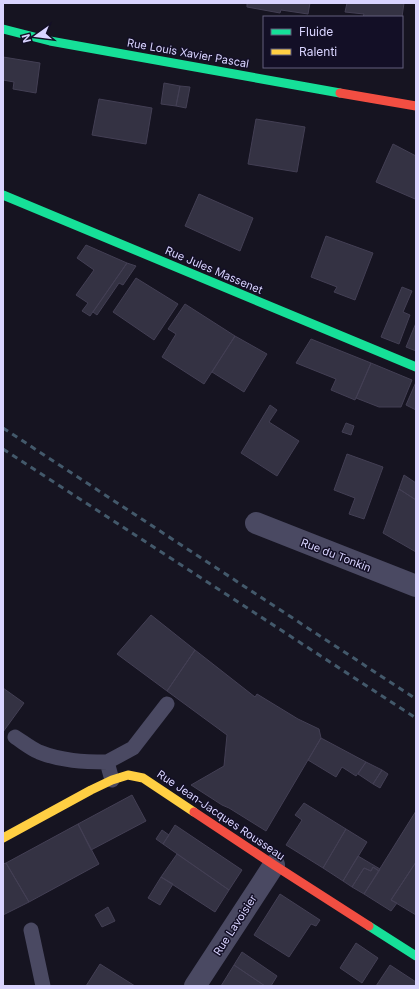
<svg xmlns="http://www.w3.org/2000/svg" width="419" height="989" font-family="Inter,sans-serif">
<rect width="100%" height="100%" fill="#161421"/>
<path fill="#343243" stroke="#433f54" d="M247 3H310L308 14 281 10 280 13 247 7Z
M347 3H404L402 17H363L364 14 345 12Z
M3 57 40 63 36 93 13 89 14 82 3 80Z
M164 83 180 86 176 106 161 104Z
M180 86 190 87 186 108 176 106Z
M99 99 152 108 146 144 92 135Z
M256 119 305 127 297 172 248 164Z
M393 144 416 156V196L415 199 376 182Z
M199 194 253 218 240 251 185 226Z
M326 236 373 253 355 300 334 292 337 287 311 277Z
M86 245 127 263 90 316 82 311 88 303 76 295 94 270 77 258Z
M127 263 136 266 123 285 119 283 97 315 93 312Z
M136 278 178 304 154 340 113 312Z
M402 287 412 291 403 312 410 315 399 344 381 337Z
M185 304 235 336 204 384 162 357 176 334 168 329Z
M416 323V351L406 347Z
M235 336 267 354 244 392 212 372Z
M311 339 371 363 355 400 331 390 336 379 296 363Z
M371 363 412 380 401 407H379L356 398Z
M416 382V410L406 405Z
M270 405 277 410 269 422 299 441 277 476 241 453Z
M346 423 354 426 351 435 342 432Z
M347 454 383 467 364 519 349 514 355 498 334 490Z
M404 475 416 483V500L399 489Z
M399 489 416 500V552L383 533Z
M151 615 195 650 167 691 117 654Z
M195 650 255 697 257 694 298 719 319 729 321 738 266 831 229 808 222 805 191 785 224 766 227 735 167 691Z
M3 688 24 703 3 732Z
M321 738 366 762 356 776 342 767 336 777 308 760Z
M366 762 382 770 373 784 358 774Z
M382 770 388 774 380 788 373 784Z
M132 795 146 821 91 850 78 824Z
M304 803 346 829 323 868 286 845 302 820 295 815Z
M416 811V862L391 900 397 903 391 911 364 894Z
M78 824 99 864 29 902 6 863Z
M175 825 242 870 229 890 163 844Z
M346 829 367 842 343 881 323 868Z
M162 830 169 835 163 844 156 839Z
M177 854 229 890 215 912 161 877Z
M358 856 380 869 379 871 373 867 371 871 364 868 352 887 343 881Z
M416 862V915L391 900Z
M6 863 29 902 3 915V864Z
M373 867 379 871 364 894 352 887 364 868 371 871Z
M161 877 173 884 160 905 148 898Z
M280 894 320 920 316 926 311 924 289 957 254 935Z
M108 907 115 921 102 927 95 915Z
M356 943 378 958 362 983 340 968Z
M242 952 277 976 271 986H265L234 965Z
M100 964 135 986H86Z
M234 965 265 986H221Z
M390 965 416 982V986H376Z"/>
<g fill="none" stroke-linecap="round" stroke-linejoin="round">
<path stroke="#4a4962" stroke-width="15" d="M15 737C23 742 30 748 39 752 61 761 84 762 107 762L112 780
M107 762 133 748 167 704
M31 930 43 986"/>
<path stroke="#4a4962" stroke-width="22" d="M256 523 416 586
M195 986 274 865"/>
<path stroke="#16e098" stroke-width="9" d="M3 29 50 41 340 93
M3 195 416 367
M369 926 416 956"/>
<path stroke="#ffcf43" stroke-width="9" d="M3 838 91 790 112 780 128 775 143 778 194 812"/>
<path stroke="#f24e42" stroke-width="9" d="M340 93 416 106
M194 812 274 865 369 926"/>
<path stroke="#43596b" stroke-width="3" stroke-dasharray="6 5" stroke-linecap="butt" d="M3 428 416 699
M3 449 416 718"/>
</g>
<g text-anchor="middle" stroke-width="3" stroke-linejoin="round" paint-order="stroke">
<g font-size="11" fill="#d9d4ff" stroke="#130f26">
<text transform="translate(188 53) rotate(10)" y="4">Rue Louis Xavier Pascal</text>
<text transform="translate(214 270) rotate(23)" y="4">Rue Jules Massenet</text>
<text transform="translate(336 555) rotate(21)" y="4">Rue du Tonkin</text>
<text transform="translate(221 815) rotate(34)" y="4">Rue Jean-Jacques Rousseau</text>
<text transform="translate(235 925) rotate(-57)" y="4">Rue Lavoisier</text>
</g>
</g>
<rect width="419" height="989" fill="none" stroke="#d9d4ff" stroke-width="8"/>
<rect x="263" y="16" width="140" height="52" fill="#130f26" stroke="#625e7d"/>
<rect x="271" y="29" width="20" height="6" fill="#16e098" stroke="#625e7d"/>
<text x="299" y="36" font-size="12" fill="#d9d4ff">Fluide</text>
<rect x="271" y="49" width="20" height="6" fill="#ffcf43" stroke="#625e7d"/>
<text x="299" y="56" font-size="12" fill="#d9d4ff">Ralenti</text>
<g transform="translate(36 36) rotate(256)" stroke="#130f26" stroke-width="3" paint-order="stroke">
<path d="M0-3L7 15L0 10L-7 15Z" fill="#d9d4ff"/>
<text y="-6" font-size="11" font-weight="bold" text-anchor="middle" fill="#d9d4ff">N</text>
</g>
</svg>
